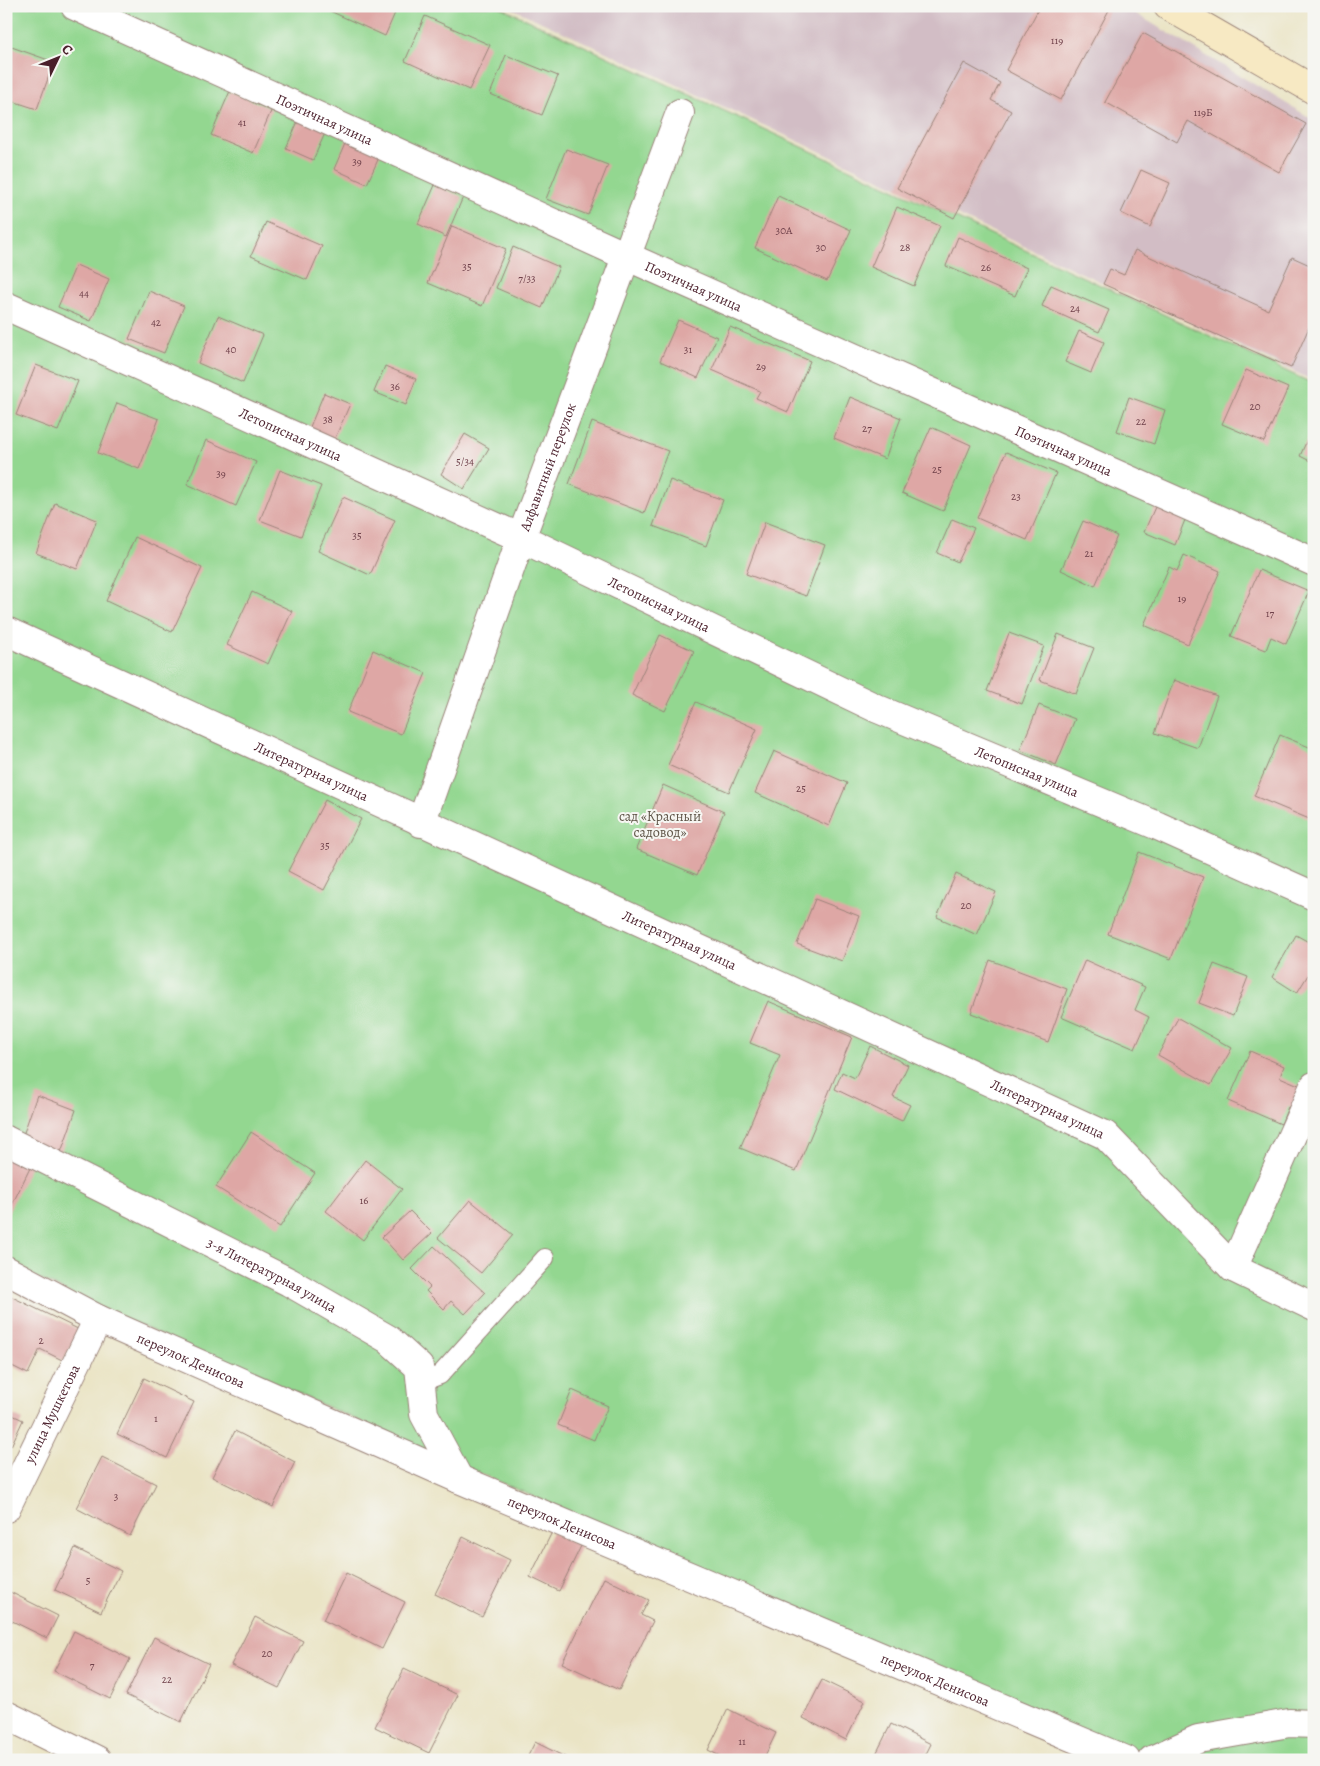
<svg xmlns="http://www.w3.org/2000/svg" width="1320" height="1766" font-family="Alegreya,serif">
<rect width="100%" height="100%" fill="#f6f6f2"/>
<filter id="ink" filterUnits="userSpaceOnUse"><feTurbulence type="fractalNoise" baseFrequency=".02" numOctaves="2"/><feDisplacementMap in="SourceGraphic" scale="10" xChannelSelector="R" yChannelSelector="G"/><feConvolveMatrix kernelMatrix="1 2 1 2 8 2 1 2 1" color-interpolation-filters="sRGB"/></filter>
<filter id="wash" filterUnits="userSpaceOnUse"><feTurbulence type="fractalNoise" baseFrequency=".0096" numOctaves="4" result="noise"/><feDisplacementMap in="SourceGraphic" scale="20" xChannelSelector="R" yChannelSelector="G"/><feGaussianBlur stdDeviation="1.12" result="paint"/><feColorMatrix in="noise" values="0 0 0 0 0 0 0 0 0 0 0 0 0 0 0 0 0 1.4 0 .05"/><feComposite in="paint" operator="in"/></filter>
<g filter="url(#wash)">
<rect width="100%" height="100%" fill="#eae4c5"/>
<path fill="#d2bdc5" d="M507 6H1123L1314 120V381Z"/>
<path fill="#93d790" stroke="#6e7b5e" d="M6 6H498L1314 384V1760H1139L102 1309 6 1263Z"/>
<g id="blocks">
<path fill="#dea7a5" d="M319 6H398L385 36Z
M1040 6H1103L1109 10 1061 100 1006 70Z
M425 16 490 45 469 90 405 61Z
M1143 33 1306 124 1279 172 1188 121 1177 142 1105 102Z
M6 45 54 62 37 109 6 99Z
M506 55 558 76 542 115 490 94Z
M964 63 1000 83 991 100 1011 111 954 218 897 188Z
M230 91 272 109 253 153 211 135Z
M300 117 327 129 313 160 286 148Z
M347 139 381 153 367 184 334 169Z
M566 149 608 165 588 215 546 199Z
M1141 170 1170 183 1150 227 1121 213Z
M435 185 463 197 446 237 418 224Z
M778 196 851 230 827 281 755 248Z
M897 207 940 226 914 286 871 267Z
M266 222 322 246 307 280 251 256Z
M452 226 506 249 482 306 428 283Z
M958 237 1027 268 1015 296 946 266Z
M513 247 559 267 542 308 496 288Z
M1135 250 1268 310 1292 257 1314 267V316L1291 368 1103 284 1110 269 1124 275Z
M76 265 109 279 91 321 58 307Z
M1051 285 1109 310 1099 332 1042 306Z
M149 291 184 306 164 353 129 339Z
M218 316 263 335 243 383 198 363Z
M678 320 717 337 698 378 660 361Z
M730 327 810 361 788 412 756 398 760 391 712 370Z
M1079 331 1104 342 1091 373 1065 362Z
M36 365 78 381 58 431 16 415Z
M385 366 416 379 406 405 374 392Z
M1246 370 1288 388 1264 442 1222 424Z
M324 393 350 404 332 445 307 434Z
M850 397 901 418 885 459 834 438Z
M1129 397 1165 410 1154 444 1117 431Z
M117 403 159 419 139 469 98 453Z
M592 422 668 451 644 513 569 484Z
M1314 424V463L1300 456Z
M931 427 971 445 943 511 902 493Z
M465 434 489 448 464 489 441 474Z
M206 440 256 462 236 506 187 484Z
M1006 452 1056 473 1027 540 977 518Z
M280 470 321 486 301 536 260 520Z
M670 480 723 500 706 546 653 526Z
M343 497 395 520 370 575 318 551Z
M55 503 97 520 77 569 36 553Z
M1155 507 1185 520 1175 545 1144 532Z
M952 519 974 528 958 562 937 553Z
M1083 521 1117 536 1095 586 1061 570Z
M765 522 825 545 806 596 746 574Z
M135 537 202 568 172 632 106 601Z
M1184 555 1220 571 1188 644 1144 625 1169 567 1177 571Z
M1259 570 1309 591 1286 644 1271 637 1266 650 1231 636Z
M252 592 292 611 268 664 227 645Z
M1009 633 1044 646 1022 704 987 691Z
M1058 634 1094 648 1076 694 1040 680Z
M660 635 694 651 665 711 632 695Z
M373 650 426 673 401 734 348 712Z
M1174 680 1217 696 1198 748 1155 733Z
M696 702 757 729 729 792 668 765Z
M1039 705 1075 719 1056 765 1020 750Z
M1280 735 1314 749V821L1254 796Z
M774 751 847 783 829 826 755 793Z
M663 785 724 812 697 875 636 849Z
M325 800 361 819 324 890 288 871Z
M1139 852 1203 877 1171 959 1108 934Z
M956 874 996 892 977 935 937 917Z
M815 899 859 916 842 961 797 944Z
M1296 935 1314 945V965L1297 993 1272 977Z
M990 960 1067 989 1048 1042 971 1013Z
M1085 960 1145 987 1135 1010 1149 1017 1135 1049 1061 1017Z
M1214 964 1248 977 1233 1016 1199 1003Z
M768 1001 852 1037 796 1171 740 1148 780 1055 750 1043Z
M1178 1018 1232 1048 1211 1085 1158 1055Z
M870 1046 908 1065 893 1097 910 1105 902 1121 835 1089 842 1072 855 1078Z
M1250 1051 1284 1066 1280 1077 1308 1089 1299 1111 1288 1107 1281 1124 1228 1101Z
M37 1095 76 1110 60 1155 21 1141Z
M251 1132 315 1173 280 1227 216 1187Z
M6 1154 31 1166 6 1217Z
M365 1160 402 1189 363 1240 326 1211Z
M470 1200 513 1235 481 1273 438 1238Z
M410 1211 432 1233 403 1260 382 1237Z
M434 1246 485 1293 465 1314 451 1301 444 1309 426 1291 430 1287 412 1269Z
M6 1294 80 1330 64 1361 40 1349 28 1374 6 1363Z
M144 1378 194 1402 167 1458 117 1434Z
M572 1390 608 1406 594 1440 558 1425Z
M6 1412 23 1420 11 1446 6 1443Z
M235 1431 295 1462 273 1507 212 1477Z
M102 1457 156 1484 130 1536 76 1508Z
M552 1532 581 1546 559 1591 530 1577Z
M463 1537 510 1560 482 1617 435 1594Z
M75 1548 121 1571 101 1612 55 1590Z
M346 1573 405 1602 382 1649 323 1620Z
M604 1578 649 1600 641 1615 653 1621 619 1690 562 1663Z
M8 1591 58 1616 47 1638 6 1618Z
M255 1617 303 1641 279 1688 231 1665Z
M74 1631 130 1659 110 1699 54 1671Z
M154 1637 209 1664 181 1722 126 1695Z
M404 1669 458 1695 429 1753 375 1727Z
M822 1680 865 1701 846 1740 803 1718Z
M728 1709 776 1733 763 1760H728L708 1750Z
M891 1724 931 1744 923 1760H882L875 1756Z
M535 1742 571 1760H526Z
M1238 1756 1268 1758V1760H1237Z"/>
</g>
</g>
<g filter="url(#ink)">
<use href="#blocks" fill-opacity="0" stroke="#9a8278" stroke-width="1"/>
<g fill="none" stroke-linecap="round" stroke-linejoin="round">
<g stroke="#9a8278" stroke-width="20">
<path id="lane" d="M421 1382 440 1375 545 1258"/>
</g>
<g stroke="#9a8278" stroke-width="30">
<g id="street">
<path id="s1" d="M75 6 626 256 1314 562"/>
<path id="s2" d="M6 306 521 538 878 709 1158 826 1314 896"/>
<path id="s3" d="M6 631 1105 1135 1233 1268 1314 1307"/>
<path id="s4" d="M421 823 521 538 680 113"/>
<path id="s5" d="M6 1140 289 1282 388 1339 419 1367 424 1414 459 1479"/>
<path d="M1233 1268 1314 1086"/>
<path id="s6" d="M6 1270 98 1319 459 1479 1126 1760"/>
<path id="s7" d="M6 1508 98 1319"/>
<path d="M6 1715 97 1760"/>
<path d="M1152 1760 1198 1739 1289 1723 1314 1724"/>
</g>
</g>
<g stroke="#9a8278" stroke-width="30">
<path id="secondary" d="M1168 6 1314 90"/>
</g>
<use href="#lane" stroke="#fff" stroke-width="18"/>
<use href="#street" stroke="#fff" stroke-width="28"/>
<use href="#secondary" stroke="#f7e9c3" stroke-width="28"/>
</g>
</g>
<g text-anchor="middle" stroke-width="4" stroke-linejoin="round" paint-order="stroke">
<g font-size="11" fill="#6f414a">
<text x="1057" y="44">119</text>
<text x="1203" y="116">119Б</text>
<text x="242" y="126">41</text>
<text x="357" y="165">39</text>
<text x="784" y="234">30А</text>
<text x="821" y="251">30</text>
<text x="905" y="251">28</text>
<text x="467" y="270">35</text>
<text x="986" y="271">26</text>
<text x="527" y="282">7/33</text>
<text x="84" y="297">44</text>
<text x="1075" y="312">24</text>
<text x="156" y="326">42</text>
<text x="231" y="353">40</text>
<text x="688" y="353">31</text>
<text x="761" y="370">29</text>
<text x="395" y="390">36</text>
<text x="1255" y="410">20</text>
<text x="328" y="423">38</text>
<text x="1141" y="425">22</text>
<text x="867" y="432">27</text>
<text x="465" y="465">5/34</text>
<text x="937" y="473">25</text>
<text x="221" y="477">39</text>
<text x="1016" y="500">23</text>
<text x="357" y="539">35</text>
<text x="1089" y="557">21</text>
<text x="1182" y="602">19</text>
<text x="1270" y="617">17</text>
<text x="801" y="792">25</text>
<text x="325" y="849">35</text>
<text x="966" y="909">20</text>
<text x="364" y="1204">16</text>
<text x="41" y="1344">2</text>
<text x="156" y="1422">1</text>
<text x="116" y="1500">3</text>
<text x="88" y="1584">5</text>
<text x="267" y="1657">20</text>
<text x="92" y="1669">7</text>
<text x="167" y="1683">22</text>
<text x="742" y="1745">11</text>
</g>
<g font-size="14" fill="#4a1f2b" stroke="#f6f6f2">
<text dy="5" stroke="none"><textPath href="#s1" startOffset="274">Поэтичная улица</textPath></text>
<text dy="5" stroke="none"><textPath href="#s1" startOffset="679">Поэтичная улица</textPath></text>
<text dy="5" stroke="none"><textPath href="#s2" startOffset="312">Летописная улица</textPath></text>
<text dy="5" stroke="none"><textPath href="#s1" startOffset="1084">Поэтичная улица</textPath></text>
<text dy="5" stroke="none"><textPath href="#s4" startOffset="378">Алфавитный переулок</textPath></text>
<text dy="5" stroke="none"><textPath href="#s2" startOffset="718">Летописная улица</textPath></text>
<text dy="5" stroke="none"><textPath href="#s2" startOffset="1122">Летописная улица</textPath></text>
<text dy="5" stroke="none"><textPath href="#s3" startOffset="336">Литературная улица</textPath></text>
<text dy="5" stroke="none"><textPath href="#s3" startOffset="741">Литературная улица</textPath></text>
<text dy="5" stroke="none"><textPath href="#s3" startOffset="1146">Литературная улица</textPath></text>
<text dy="5" stroke="none"><textPath href="#s5" startOffset="298">3-я Литературная улица</textPath></text>
<text dy="5" stroke="none"><textPath href="#s6" startOffset="206">переулок Денисова</textPath></text>
<text dy="5" stroke="none"><textPath href="#s7" startOffset="105">улица Мушкетова</textPath></text>
<text dy="5" stroke="none"><textPath href="#s6" startOffset="611">переулок Денисова</textPath></text>
<text dy="5" stroke="none"><textPath href="#s6" startOffset="1016">переулок Денисова</textPath></text>
</g>
<g font-size="14" fill="#605649" stroke="#f6f6f2">
<text x="660" y="821">сад «Красный<tspan x="660" dy="16">садовод»</tspan></text>
</g>
</g>
<rect width="1320" height="1766" fill="none" stroke="#f6f6f2" stroke-width="25"/>
<g transform="translate(58 58) rotate(47)" stroke="#f6f6f2" stroke-width="4" paint-order="stroke">
<path d="M0-4L9 19L0 12L-9 19Z" fill="#4a1f2b"/>
<text y="-8" font-size="14" font-weight="bold" text-anchor="middle" fill="#4a1f2b">С</text>
</g>
</svg>
